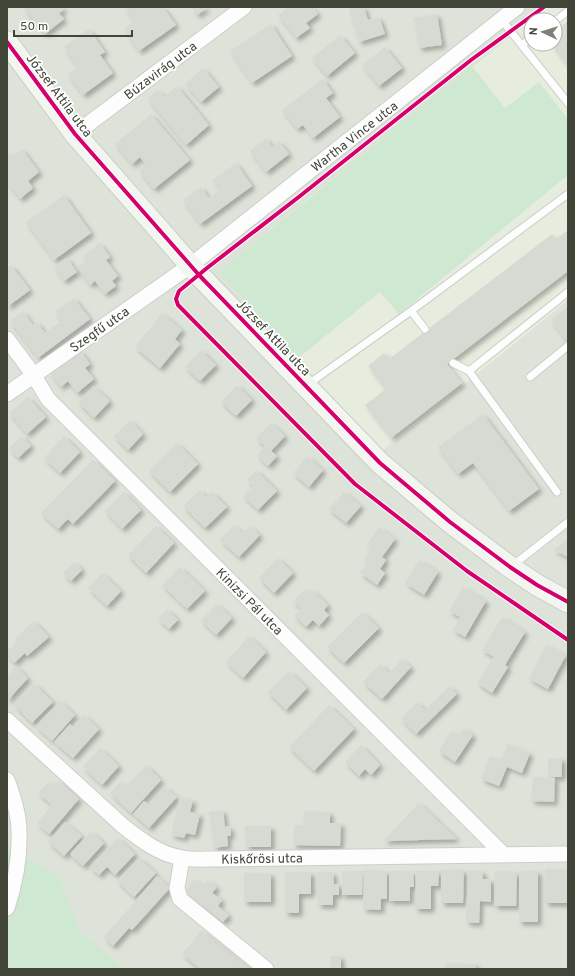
<svg xmlns="http://www.w3.org/2000/svg" width="575" height="976" font-family="Overpass,sans-serif">
<defs>
<filter id="shadow"><feDropShadow dx="3.5" dy="3.5" stdDeviation="2" flood-color="#0004"/></filter>
</defs>
<rect width="100%" height="100%" fill="#edf0ea"/>
<path fill="#dee3d9" fill-rule="evenodd" d="M7 7H568V969H123L80 932 58 874 7 848ZM531 20H555V44H531Z"/>
<path fill="#e6edde" d="M549 7H568V300L381 452 219 272 304 202 531 20V44H555V20H532Z"/>
<path fill="#cee8d2" d="M472 66 505 108 539 82 568 119V175L399 314 380 292 297 359 219 272Z
M7 848 58 874 80 931 123 969H7Z"/>
<path fill="#d7d9d3" filter="url(#shadow)" d="M23 7H62L64 9 59 13 64 19 45 34Z
M124 7H163L176 25 139 51 124 29 134 21Z
M192 7H208L197 15Z
M289 7H312L318 14 306 23 310 28 296 38 278 15Z
M349 7H368L364 8 368 20 379 17 385 34 359 42Z
M437 14 442 45 419 48 414 18Z
M568 21V66L551 44H555V31Z
M271 24 292 56 252 83 230 51Z
M89 29 105 52 100 55 113 73 83 95 68 75 78 67 64 47Z
M340 35 355 53 327 76 312 58Z
M385 47 402 68 379 86 362 65Z
M203 68 219 87 201 102 185 84Z
M323 79 333 93 326 98 340 117 313 138 303 125 297 129 282 110Z
M177 86 209 125 186 145 148 99 158 90 164 97Z
M151 114 190 160 154 189 139 171 146 165 140 157 132 164 115 144Z
M266 138 272 147 279 141 289 154 266 172 250 151Z
M22 149 39 172 28 181 33 188 20 199 7 182V152L11 157Z
M236 163 252 186 200 224 183 200 201 187 209 198 220 189 213 180Z
M64 195 91 233 54 260 26 222Z
M568 230V271L447 364 462 383 391 438 365 405 386 389 368 366 384 353 389 359 552 234 556 239Z
M100 243 110 257 106 260 118 276 112 281 116 286 105 294 95 281 90 285 77 267 86 261 83 256Z
M67 258 77 272 64 281 54 267Z
M11 265 30 290 7 307V268Z
M74 298 90 319 38 358 10 321 23 311 33 325 37 322 45 333 62 321 55 312Z
M568 306V339L566 340 551 320Z
M162 313 182 330 175 339 180 344 160 368 135 347Z
M80 350 90 364 85 368 94 379 77 393 68 381 61 387 50 373Z
M201 350 216 365 200 381 185 367Z
M237 385 252 400 236 416 221 402Z
M94 386 110 401 94 418 78 402Z
M28 397 46 417 27 434 9 413Z
M483 414 539 489 509 511 473 463 458 474 438 447Z
M130 420 143 434 128 450 114 436Z
M271 423 285 436 271 451 277 456 268 466 257 456 265 446 256 438Z
M22 436 31 446 18 458 9 448Z
M64 436 80 452 60 473 44 458Z
M177 443 198 464 170 492 149 471Z
M307 456 323 470 309 487 293 473Z
M93 460 115 481 73 524 68 519 58 529 41 513Z
M256 470 277 491 258 510 243 496 253 486 247 480Z
M200 490 206 497 212 492 227 507 205 528 183 506Z
M124 492 141 510 122 529 105 511Z
M344 492 361 506 346 523 329 509Z
M234 525 243 533 250 526 260 535 239 557 220 540Z
M156 526 174 543 146 573 128 555Z
M379 527 395 539 382 557 386 560 380 569 385 573 377 585 360 573 368 562 364 559 371 549 367 545Z
M568 538V557L554 550Z
M278 558 293 573 274 593 259 578Z
M419 560 438 572 424 595 405 583Z
M75 562 82 570 71 581 63 573Z
M180 567 205 591 187 609 162 585Z
M102 573 121 591 107 606 88 588Z
M463 587 486 601 465 637 453 630 460 617 449 611Z
M305 589 309 593 312 590 328 605 324 610 329 615 319 626 313 620 306 627 294 615 301 609 293 601Z
M217 604 232 618 216 635 201 620Z
M167 609 178 620 169 629 158 619Z
M362 612 379 628 344 663 327 647Z
M502 617 525 632 505 665 508 667 492 693 477 683 494 657 482 650Z
M34 621 49 637 27 656 25 653 14 663 7 655V651L17 642 15 638Z
M249 636 266 652 243 678 226 662Z
M546 645 566 655 548 689 529 679Z
M402 659 411 667 382 699 363 682 380 664 389 673Z
M16 666 28 678 7 701V676Z
M289 671 307 688 286 710 268 692Z
M35 684 53 702 32 723 14 705Z
M449 686 457 694 416 734 401 718 417 702 425 710Z
M60 701 75 715 52 741 36 726Z
M329 705 354 729 314 771 289 747Z
M84 715 99 729 73 758 54 742 70 724 73 727Z
M464 728 473 735 455 762 439 751 451 731 458 736Z
M508 744 530 753 522 773 507 767 499 786 481 779 490 756 501 760Z
M361 745 380 765 371 775 365 769 359 776 345 762Z
M100 748 119 766 102 785 83 767Z
M562 758V777H548V759Z
M146 765 161 780 131 813 110 793 120 782 126 787Z
M533 777 555 778 554 802 531 801Z
M58 781 79 799 49 834 37 823 52 805 38 793 48 782 54 786Z
M165 787 177 797 149 828 133 814 144 801 149 805Z
M180 797 193 800 190 812 200 814 195 835 186 833 184 838 171 835Z
M419 803 457 839 383 841Z
M223 810 225 827 230 826 231 836H227L228 846 214 848 209 812Z
M304 811 330 812V823H341L340 846 293 845 294 825 303 826Z
M65 822 82 836 64 856 48 842Z
M245 826H271V847H246Z
M91 831 104 843 83 866 70 854Z
M118 838 135 854 115 875 107 867 99 875 90 867Z
M139 858 156 873 134 897 117 881Z
M545 869H568V903H545Z
M364 870 387 871V899H381V910L363 909Z
M441 870H464L463 903H441Z
M342 871H363L362 895H342Z
M389 871H413L414 887H410V901H389Z
M416 871H439L438 886H431V909H415Z
M468 871H483V879H491V902L480 901 479 923 466 922Z
M495 871 517 872 516 906H494Z
M519 871H538V922H519Z
M285 872H311V894H299V913H285Z
M318 872H333L334 884H339V895H333V905H318Z
M244 873H271V902H244Z
M157 876 170 888 132 930 129 928 113 946 104 937Z
M194 879 203 886 208 880 217 887 212 893 222 900 218 906 229 915 223 922 185 892Z
M201 931 249 969H200L182 954Z
M331 956H341V969H330Z
M446 963 476 964V969H445Z"/>
<g fill="none" stroke-linecap="round" stroke-linejoin="round">
<g stroke="#cbcec8" stroke-width="9">
<path id="lane" d="M501 19 568 103
M555 21 568 11
M522 45 531 38
M411 311 425 329
M453 363 469 371 568 292
M469 371 557 492
M530 377 568 346
M307 385 411 311 568 194
M512 566 568 522"/>
</g>
<g stroke="#cbcec8" stroke-width="17">
<path id="street" d="M75 134 244 7
M7 339 33 374 48 399 503 854
M7 394 191 265 517 7
M7 720 123 826C141 840 160 855 183 858 193 860 204 859 214 859L568 854
M7 780C13 796 19 814 19 831 20 857 15 884 7 908
M182 858 177 888 180 899 266 969"/>
</g>
<g stroke="#c9cec3" stroke-width="23">
<path id="secondary" d="M7 42 75 134 199 275 380 463 450 522 510 567 537 585 568 602"/>
</g>
<use href="#lane" stroke="#fcfdfc" stroke-width="7"/>
<use href="#street" stroke="#fcfdfc" stroke-width="15"/>
<use href="#secondary" stroke="#f3f6f0" stroke-width="21"/>
<g stroke="#fff" stroke-width="6">
<path id="cycleway" d="M544 7 471 60 300 196 207 268 179 291 176 299 178 305 355 484 467 571 568 640
M7 42 75 134 199 275 380 463 450 522 510 567 537 585 568 602"/>
</g>
<use href="#cycleway" stroke="#d6006c" stroke-width="4"/>
</g>
<g text-anchor="middle" stroke-width="3.5" stroke-linejoin="round" paint-order="stroke">
<g font-size="13" fill="#404538" stroke="#fff">
<text transform="translate(160 70) rotate(-37)" y="5">Búzavirág utca</text>
<text transform="translate(60 95) rotate(53)" y="5">József Attila utca</text>
<text transform="translate(354 136) rotate(-38)" y="5">Wartha Vince utca</text>
<text transform="translate(99 329) rotate(-35)" y="5">Szegfű utca</text>
<text transform="translate(274 337) rotate(46)" y="5">József Attila utca</text>
<text transform="translate(250 601) rotate(45)" y="5">Kinizsi Pál utca</text>
<text transform="translate(262 858) rotate(-1)" y="5">Kiskőrösi utca</text>
</g>
</g>
<rect width="575" height="976" fill="none" stroke="#404538" stroke-width="16"/>
<g transform="translate(543 32) rotate(274)"><circle r="19" fill="#ffffff" stroke="#b3b5af"/>
<path d="M0-3L7 15L0 10L-7 15Z" fill="#7d8176"/>
<text y="-6" font-size="11" font-weight="bold" text-anchor="middle" fill="#404538">N</text>
</g>
<path d="M14 30v6h118v-6" fill="none" stroke="#404538" stroke-width="2"/>
<text x="20" y="30" font-size="12" fill="#404538" stroke="#ffffff" stroke-width="3" paint-order="stroke">50 m</text>
</svg>
